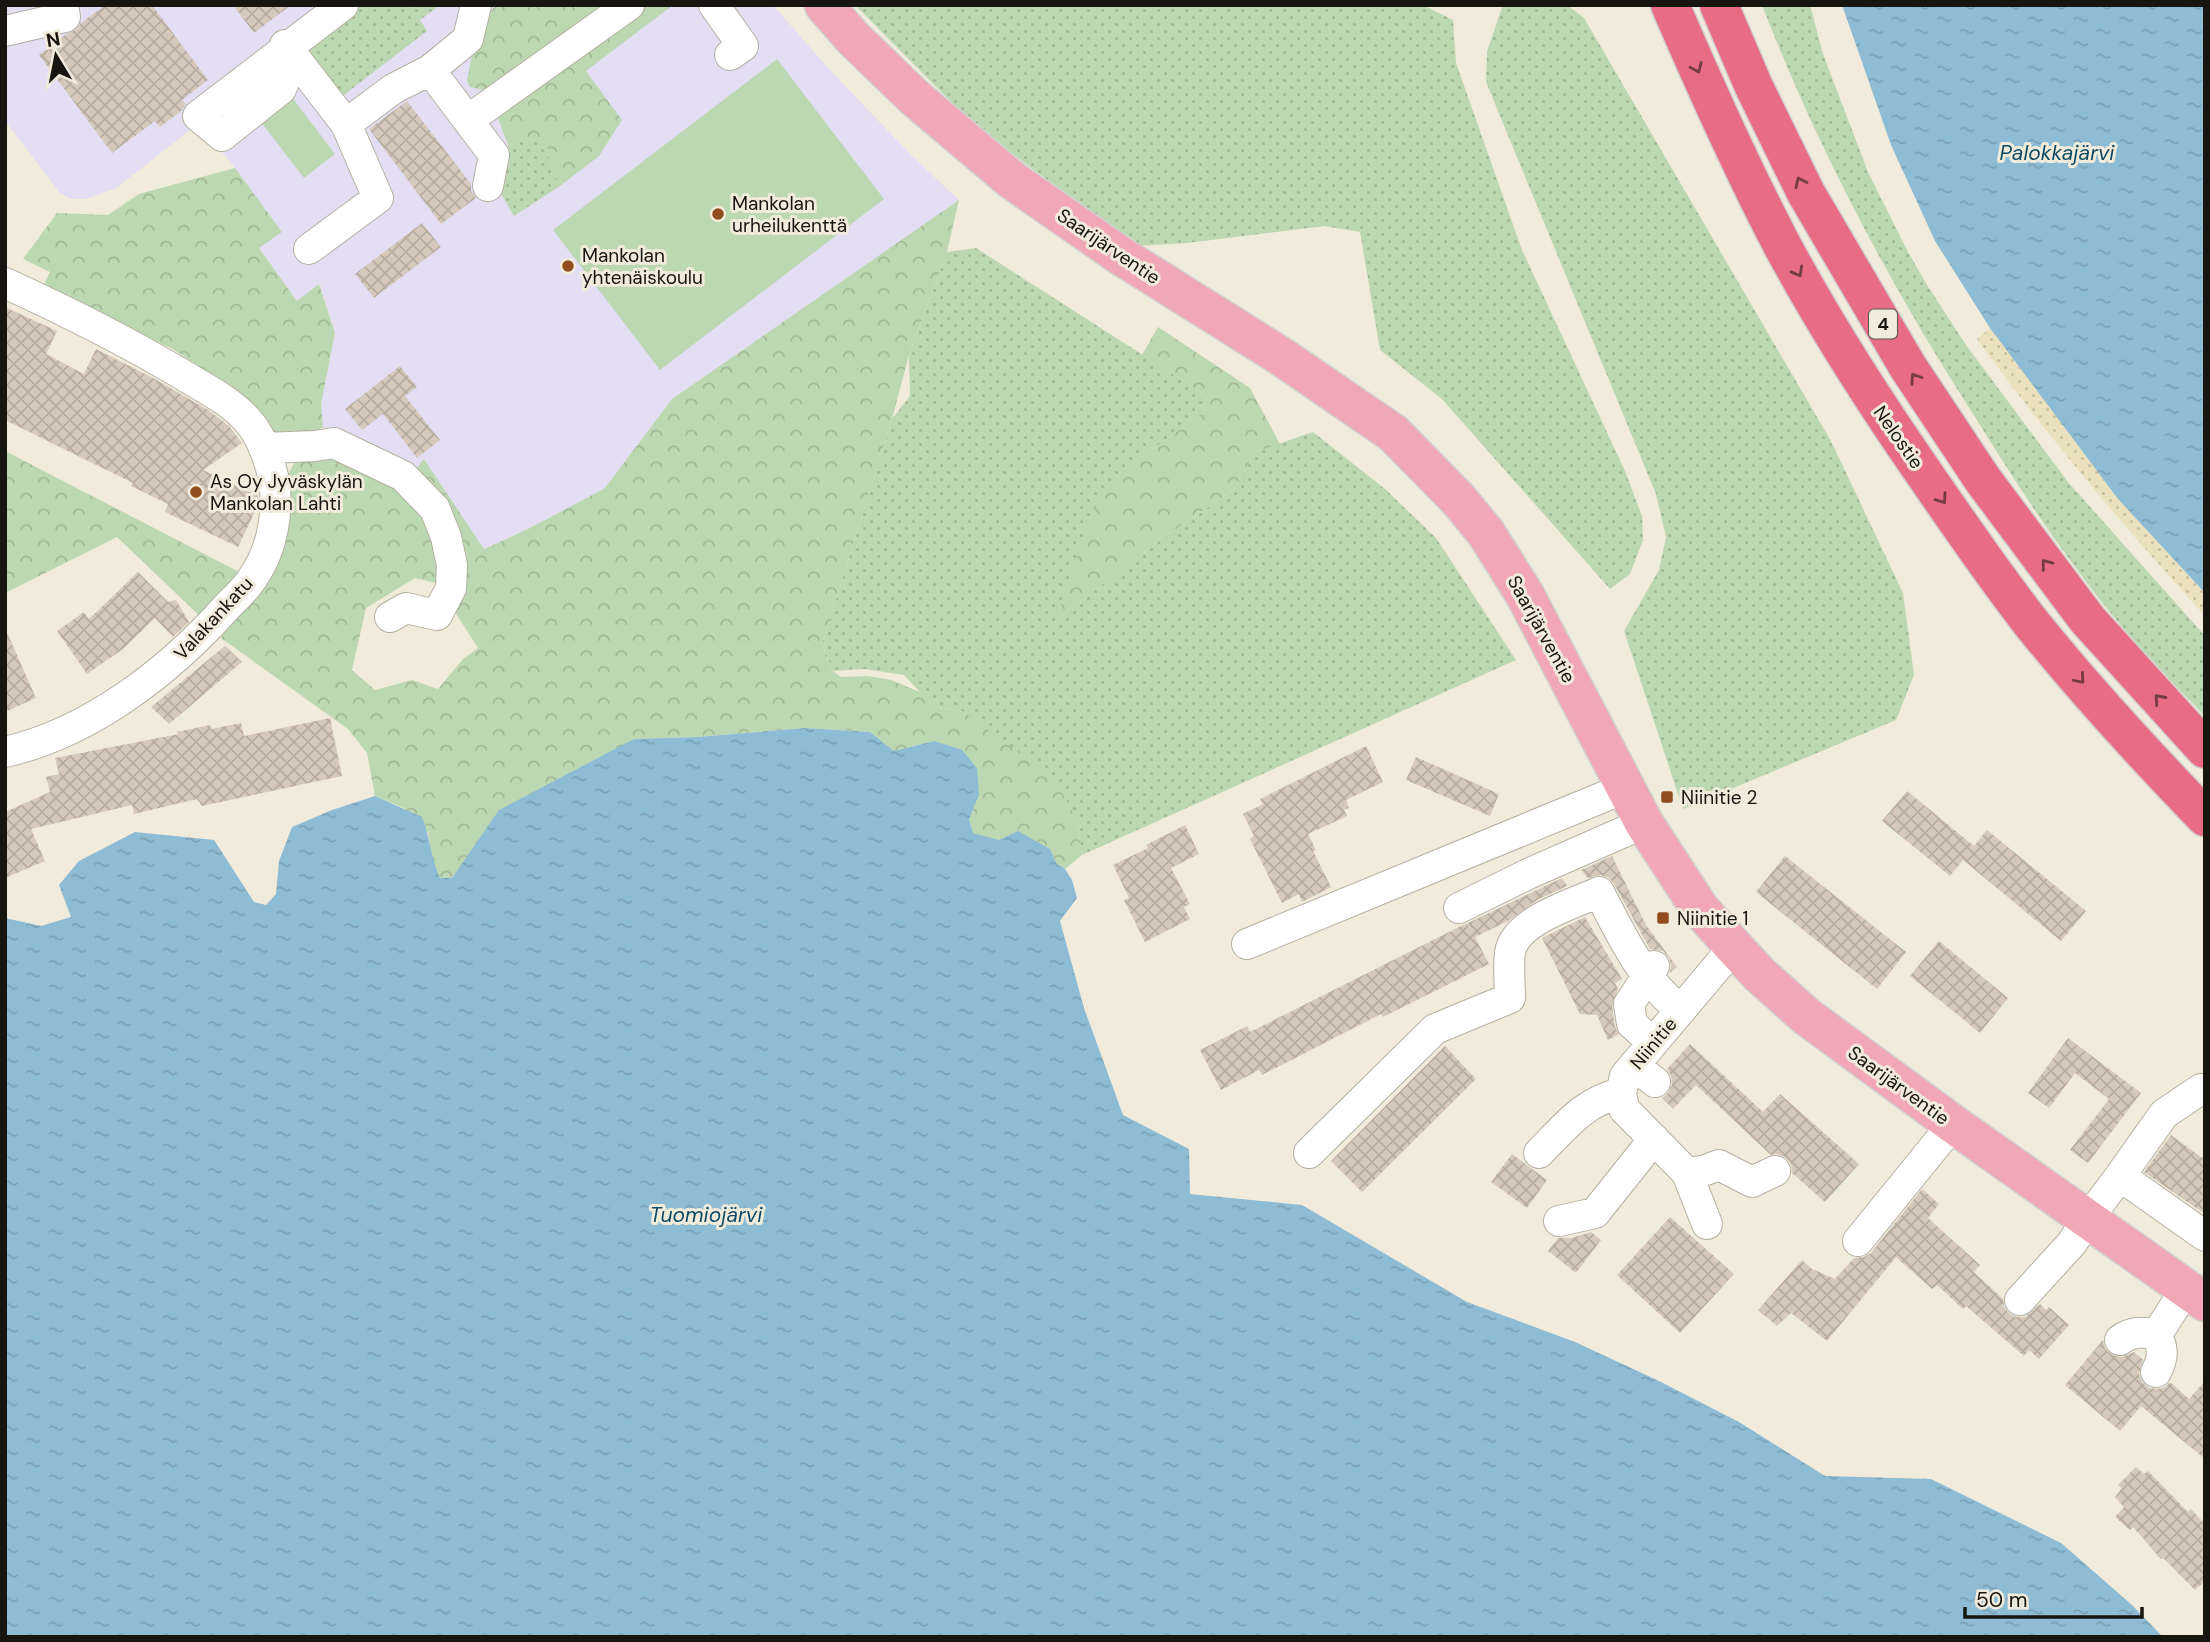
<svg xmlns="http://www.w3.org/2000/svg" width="2210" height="1642" font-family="'DM Sans',sans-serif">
<defs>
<pattern id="grass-dots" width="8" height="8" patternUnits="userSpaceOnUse" patternTransform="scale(1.75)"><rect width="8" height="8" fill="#bcd8b2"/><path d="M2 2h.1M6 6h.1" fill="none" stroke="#a1b898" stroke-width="1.8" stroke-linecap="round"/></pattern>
<pattern id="forest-crowns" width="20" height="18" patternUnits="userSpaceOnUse" patternTransform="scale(1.75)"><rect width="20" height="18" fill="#bcd8b2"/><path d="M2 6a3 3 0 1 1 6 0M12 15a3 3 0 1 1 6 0" fill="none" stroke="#a1b898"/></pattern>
<pattern id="sand-dots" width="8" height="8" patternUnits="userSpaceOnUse" patternTransform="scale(1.75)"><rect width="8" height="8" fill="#ebe2bd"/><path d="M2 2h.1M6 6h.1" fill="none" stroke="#c9c1a1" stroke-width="1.8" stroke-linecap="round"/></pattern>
<pattern id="water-ripples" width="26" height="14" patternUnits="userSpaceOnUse" patternTransform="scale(1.75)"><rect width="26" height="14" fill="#8ebcd5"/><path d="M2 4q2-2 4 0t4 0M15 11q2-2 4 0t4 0" fill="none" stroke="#7aa1b6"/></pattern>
<pattern id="building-cross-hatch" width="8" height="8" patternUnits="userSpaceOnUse" patternTransform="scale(1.75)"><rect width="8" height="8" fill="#d6c9bc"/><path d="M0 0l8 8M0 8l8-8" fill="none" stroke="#b7aca0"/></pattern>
</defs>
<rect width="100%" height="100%" fill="#f0ebdb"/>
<path fill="#e3def4" d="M5 5H773L829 69 912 156 959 200 672 399 605 488 530 528 472 554 339 431 323 427 321 404 335 333 320 284 298 302 259 248 281 231 235 168 212 140 194 130 189 131 116 188 86 199H72L60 193 5 121Z"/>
<path fill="url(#grass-dots)" d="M349 5H408L410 8 414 5H440L420 20 427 31 336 101 296 48Z
M855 5H1423L1453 20 1456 63 1522 250 1625 471 1642 516 1643 540 1630 574 1610 589 1442 399 1380 350 1360 232 1324 226 1187 243 1136 246 975 126Z
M1503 5H1567L1584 18 1831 441 1903 593 1914 675 1896 720 1683 809 1624 631 1659 570 1666 537 1656 494 1486 82 1487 51Z
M1762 5H1810L1823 54 1868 172 1908 252 1927 285 1966 345 2068 482 2205 636V716C2158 668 2112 619 2073 564 2037 516 2005 465 1973 414 1890 285 1818 149 1762 5Z
M545 137 552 170 560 186 514 216 496 185 509 161 508 145Z
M976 248 1207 396 1204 412 1117 475 1057 619 1162 539 1234 489 1255 452 1313 432 1385 489 1436 538 1516 660 1082 855 1077 820 964 712 933 706 904 675 864 669 833 671 822 644 892 419 910 396 909 355 947 252Z"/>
<path fill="url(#forest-crowns)" d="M498 5H618L509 84 484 90 470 87 467 81 479 19Z
M640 5H673L586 71 622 120 599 156 560 186 552 170 545 137 508 145 498 118 501 108Z
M235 168 282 232 259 248 297 301 319 284 335 333 321 404 323 427 296 441 274 438 259 413 235 389 171 348 41 291 50 272 23 259 57 213 108 215 139 194Z
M959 200 947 252 909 355 892 419 822 644 833 671 841 677 868 676 891 680 920 692 933 706 964 712 1055 780 1077 820 1082 855 1065 869 1057 864 1050 849 999 840 973 834 969 819 979 795 934 741 894 751 870 732 805 728 697 737 634 739 465 861 452 878H440L433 862 428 833 404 808 375 796 367 753 348 729 221 638 281 548 288 503V474L299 455 343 454 397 482 440 536V584L415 578 366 608 352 670 375 690 412 680 438 689 463 659 478 648 455 612 464 553 417 468 424 459 484 549 530 528 605 488 672 399Z
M1158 327 1250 388 1280 444 1255 452 1234 489 1162 539 1056 620 1088 520 1117 475 1204 412 1207 396 1142 355Z
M5 451 243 574 206 622 117 537 5 593Z"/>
<path fill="url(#sand-dots)" d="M1990 328 2118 499 2205 593V616C2124 527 2047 436 1977 339Z"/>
<path fill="#bcd8b2" d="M777 59 884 199 660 370 553 230Z
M288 92 335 154 304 178 257 117Z"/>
<path fill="url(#water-ripples)" d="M1842 5H2205V593L2118 499 1990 328 1935 241 1891 145Z
M805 728 870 732 894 751 934 741 962 750 977 768 979 795 969 819 973 833 999 840 1018 831 1050 849 1057 864 1065 869 1072 880 1077 898 1060 921 1084 1008 1123 1115 1189 1149 1190 1194 1302 1205 1467 1302 1575 1342 1659 1381 1739 1422 1825 1476 1931 1479 2061 1543 2132 1605 2163 1637H5V918L41 926 71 917 59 885 79 861 135 832 214 840 254 902 266 905 276 894 279 861 292 827 332 810 375 796 422 817C430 837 431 858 440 878H452L499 810 634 739 697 737Z"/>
<path fill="url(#building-cross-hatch)" d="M105 5H152L208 80 182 100 186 104 181 111 160 127 155 121 112 153 39 55 65 35 76 30 81 23Z
M233 5H291L254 33Z
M407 101 471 184V191L476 198 441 224 369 129Z
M422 223 441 247 374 298 355 274Z
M5 307 57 331 46 354 84 374 96 349 153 378 208 410 229 426 242 443 203 470 258 496V505L238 547 165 512 168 504 131 486 133 483 5 420Z
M400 366 417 387 405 396 440 440 417 458 383 414 362 430 345 409Z
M138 572 168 602 176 600 189 622 173 637 155 618 123 649 87 674 57 631 84 612 89 619Z
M5 628 36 698 5 712Z
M225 646 242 662 169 724 151 707Z
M330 718 342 776 202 806 197 799 134 814 132 805 31 829 45 861 5 878V812L50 792 46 777 59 774 55 758 179 734 177 732 210 725 211 729 241 723 244 736Z
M1366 746 1383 782 1346 800 1349 808 1344 810 1347 816 1308 834 1316 850 1313 851 1331 887 1302 902 1299 894 1282 903 1250 839 1254 836 1243 814 1263 804 1260 799Z
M1416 757 1499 794 1490 816 1406 780Z
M1907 791 1974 846 1987 830 2086 911 2061 941 1963 860 1950 876 1882 821Z
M1185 825 1199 854 1171 868 1190 904 1184 907 1190 919 1145 942 1124 900 1129 898 1113 865 1148 848 1146 845Z
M1612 856 1646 925 1677 967 1670 973 1671 966 1669 958 1663 951 1650 949 1614 884 1609 878 1601 875 1588 878 1581 870Z
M1785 856 1906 952 1877 989 1756 892Z
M1562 878 1567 886 1537 900 1508 921 1475 937 1489 964 1383 1017 1381 1014 1262 1075 1259 1070 1221 1090 1200 1050 1247 1026 1250 1032 1465 924 1467 923 1471 930 1468 923Z
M1585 917 1622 979 1615 983 1618 989 1612 1006 1615 1027 1619 1034 1608 1040 1597 1015 1580 1014 1542 938Z
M1939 941 2008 998 1980 1033 1910 976Z
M2068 1038 2141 1093 2088 1163 2070 1150 2109 1099 2075 1073 2049 1108 2028 1093Z
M1690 1044 1763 1112 1780 1094 1859 1164 1825 1202 1792 1173 1791 1164 1785 1157 1777 1154 1771 1155 1696 1085 1673 1109 1662 1098 1668 1093 1672 1085 1671 1076 1667 1069Z
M1445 1046 1476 1079 1362 1192 1331 1161Z
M2171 1135 2205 1160V1214L2144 1172Z
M1512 1154 1547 1180 1527 1208 1491 1182Z
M1922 1189 1939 1204 1928 1218 1980 1265 1974 1272 2003 1299 2004 1306 2008 1312 2016 1317H2025L2040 1304 2046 1310 2049 1307 2069 1325 2039 1359 2029 1350 2024 1356 1966 1306 1963 1309 1937 1285 1932 1289 1896 1257 1827 1341 1791 1313 1777 1326 1758 1310 1802 1260 1812 1269 1835 1279 1854 1258 1864 1257 1871 1253Z
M1670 1217 1734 1274 1680 1333 1617 1275Z
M1591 1232 1601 1240 1576 1273 1548 1251 1558 1238H1572Z
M2103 1340 2105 1349 2112 1355 2122 1357 2134 1352 2143 1360 2139 1374 2142 1382 2149 1388 2158 1389 2165 1387 2170 1382 2189 1399 2205 1381V1459L2141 1406 2120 1431 2065 1385Z
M2136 1467 2144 1474 2148 1471 2188 1512 2191 1509 2205 1524V1581L2195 1590 2163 1558 2161 1559 2133 1527 2130 1530 2115 1517 2124 1507 2115 1497 2122 1488 2118 1485Z"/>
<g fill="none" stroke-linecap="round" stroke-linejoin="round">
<g stroke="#b4b0a1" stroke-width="32">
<path id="minor" d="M714 5 743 46 730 55
M5 31 65 17 64 11
M285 45 346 124 393 89 430 70 468 39 476 5
M294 57 281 89 222 136 198 116 343 5
M430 70 494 155 488 186
M468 120 629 5
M309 249 378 198 346 124
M5 283C66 311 126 341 183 375 206 389 231 401 248 421 260 434 266 451 271 468 281 504 274 548 252 579 245 590 233 600 224 610 167 673 89 733 5 752
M265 448 315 446 334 443 403 476 435 509 446 537 452 565 451 588 437 615 406 608 390 617
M1459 908 1528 874 1644 823
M1247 944 1625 788
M1653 1043 1632 1024 1629 1004 1654 966
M1634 1065 1655 1082
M1309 1153 1435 1029 1510 998C1510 983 1508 967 1510 953 1514 921 1573 904 1599 892 1620 933 1643 982 1681 1010
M1539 1153C1566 1126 1583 1102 1621 1093
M1687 1173 1703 1171 1719 1165 1752 1182 1775 1171
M2120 1176 2164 1114 2201 1089
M1559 1221 1595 1213 1654 1139
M1707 1224 1687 1173 1624 1109 1621 1093 1625 1076 1734 947
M1858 1241 1953 1124
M2020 1300 2072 1243 2087 1220 2120 1176 2205 1236
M2120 1340C2131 1331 2143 1332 2157 1334
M2156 1372C2164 1357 2163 1349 2157 1334L2186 1289"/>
</g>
<g stroke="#d1d0cf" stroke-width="41">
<path id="major" d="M824 5 853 38 914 97 1012 180 1121 256 1282 357 1393 433 1458 499 1486 533 1525 595 1644 823 1700 909 1734 947 1759 974 1806 1016 1953 1124 2205 1302"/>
</g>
<g stroke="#d1d0cf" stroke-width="41">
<path id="highway" d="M1670 5C1705 86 1741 167 1782 245 1826 327 1877 406 1930 482 1963 530 1996 578 2032 624 2086 691 2145 755 2205 817
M1719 5 1754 87 1806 193 1908 367 1983 480 2087 619 2205 749"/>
</g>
<use href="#minor" stroke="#fff" stroke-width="30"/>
<use href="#major" stroke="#f1a7b5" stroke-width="38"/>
<use href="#highway" stroke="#e86c83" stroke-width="38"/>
</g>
<defs><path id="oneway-chevron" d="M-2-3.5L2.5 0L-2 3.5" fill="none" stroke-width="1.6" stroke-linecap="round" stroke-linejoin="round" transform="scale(1.75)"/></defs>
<g stroke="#753c43">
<use href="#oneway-chevron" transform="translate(1697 68) rotate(67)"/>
<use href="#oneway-chevron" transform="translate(1800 182) rotate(-116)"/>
<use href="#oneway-chevron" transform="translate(1798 272) rotate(61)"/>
<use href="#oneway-chevron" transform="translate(1915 378) rotate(-124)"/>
<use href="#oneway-chevron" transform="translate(1942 499) rotate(55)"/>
<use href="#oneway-chevron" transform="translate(2046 564) rotate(-127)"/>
<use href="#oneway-chevron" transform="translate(2080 679) rotate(50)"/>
<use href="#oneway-chevron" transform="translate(2159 699) rotate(-132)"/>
</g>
<g fill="#914d1f" stroke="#f0ebdb" stroke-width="2.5">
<circle cx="718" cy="214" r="7"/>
<circle cx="568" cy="266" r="7"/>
<circle cx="196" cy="492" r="7"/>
<rect x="1660" y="790" width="14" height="14" rx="3.5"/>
<rect x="1656" y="911" width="14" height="14" rx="3.5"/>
</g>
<g text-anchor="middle" stroke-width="6" stroke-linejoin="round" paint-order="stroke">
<rect fill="#f0ebdb" stroke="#58554c" stroke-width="2" x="1869" y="309.5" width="28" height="29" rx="5"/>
<g font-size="18" font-weight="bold" fill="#17150f">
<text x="1883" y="330">4</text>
</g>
<g font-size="19" fill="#17150f" stroke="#f0ebdb" text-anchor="start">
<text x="732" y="210">Mankolan<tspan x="732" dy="22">urheilukenttä</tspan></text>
<text x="582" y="262">Mankolan<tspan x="582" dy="22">yhtenäiskoulu</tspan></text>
<text x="210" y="488">As Oy Jyväskylän<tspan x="210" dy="22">Mankolan Lahti</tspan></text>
<text x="1681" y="804">Niinitie 2</text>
<text x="1677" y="925">Niinitie 1</text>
</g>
<g font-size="19" fill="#17150f" stroke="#f0ebdb">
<text transform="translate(1109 246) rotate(34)" y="7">Saarijärventie</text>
<text transform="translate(1899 437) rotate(55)" y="7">Nelostie</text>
<text transform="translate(213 618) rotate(-47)" y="7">Valakankatu</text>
<text transform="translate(1542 629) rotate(61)" y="7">Saarijärventie</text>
<text transform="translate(1653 1043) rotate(-50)" y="7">Niinitie</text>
<text transform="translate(1899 1085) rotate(36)" y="7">Saarijärventie</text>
</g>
<g font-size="21" font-style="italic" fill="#0e4a64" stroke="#f0ebdb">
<text x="2057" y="160">Palokkajärvi</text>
<text x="706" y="1222">Tuomiojärvi</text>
</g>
</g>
<rect width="2210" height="1642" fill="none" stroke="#17150f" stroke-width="14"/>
<g transform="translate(56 56) rotate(350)" stroke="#f0ebdb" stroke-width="5" paint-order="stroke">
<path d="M0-5L12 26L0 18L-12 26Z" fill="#17150f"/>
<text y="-10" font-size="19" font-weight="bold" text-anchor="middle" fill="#17150f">N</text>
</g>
<path d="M1965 1607v10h177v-10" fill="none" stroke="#17150f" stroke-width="3.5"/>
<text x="1976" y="1607" font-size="21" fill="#17150f" stroke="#f0ebdb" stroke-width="5" paint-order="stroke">50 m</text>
</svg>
